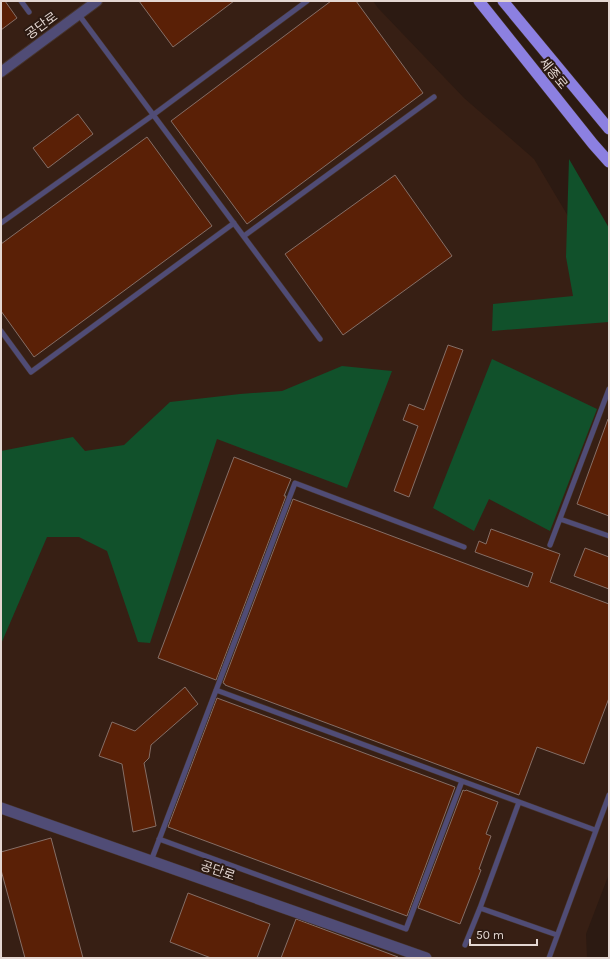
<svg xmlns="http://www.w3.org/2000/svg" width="610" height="959" font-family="Karla,'Noto Sans KR',sans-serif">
<rect width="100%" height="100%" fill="#2c1a12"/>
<path fill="#371f14" d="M1 1H373L378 8 464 98 534 159 609 285V874L586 934 587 958H1Z"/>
<path fill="#11512b" d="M569 159 609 228V322L492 331 493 304 573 296 566 257Z
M492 359 597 409 550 531 489 499 474 531 433 508Z
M342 366 392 371 347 488 217 439 150 643 138 642 107 551 79 537H47L1 644V451L73 437 85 451 124 445 170 402 240 394 282 391Z"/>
<path fill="#5a2006" stroke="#856e66" d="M1 1H5L17 18 1 30Z
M139 1H234L173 47Z
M331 1H356L423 93 247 224 171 121Z
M78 114 93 134 48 168 33 148Z
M147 137 212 226 34 357 1 311V244Z
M395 175 452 256 343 335 285 254Z
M448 345 463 350 409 497 394 491 418 426 403 420 409 404 424 410Z
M608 419 609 420V516L577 504Z
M234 457 291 479 284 496H286L216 680 158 658Z
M293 499 528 587 533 573 475 552 479 541 486 544 491 529 560 554 550 582 609 604V698L584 764 537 747 519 795 225 685V684L223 683Z
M585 548 609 557V589L574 576Z
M185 687 198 704 151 745 149 758 144 763 156 826 133 832 122 764 99 756 112 722 135 731Z
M217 698 455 787 407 916 168 827Z
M463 790 465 791 466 790 498 802 486 834 491 836 479 869 481 870 460 924 418 908Z
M51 838 83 958H25L1 870V852Z
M188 893 270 924 257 958H211L170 942Z
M296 919 398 957 397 958H281Z"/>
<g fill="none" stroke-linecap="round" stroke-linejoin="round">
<g stroke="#46342d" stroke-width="6">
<path id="service" d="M21 1 29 12
M79 15 320 339
M1 223 153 115 307 1
M244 236 434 97
M1 331 31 372 234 223
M560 519 609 536
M550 545 609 389
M462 781 595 830
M159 839 406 929 462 781 216 690
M151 861 295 483 464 547
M480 908 557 935
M465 945 480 908 519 802
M549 958 609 795"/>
</g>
<g stroke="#46342d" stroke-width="12">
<path id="minor" d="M1 72 97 1"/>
</g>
<g stroke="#46342d" stroke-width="12">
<path id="tertiary" d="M1 808 426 958"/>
</g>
<g stroke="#46342d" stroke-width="12">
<path id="trunk" d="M479 1 593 144 609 162
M503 1 609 129"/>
</g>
<use href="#service" stroke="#504c76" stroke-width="5"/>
<use href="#minor" stroke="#504c76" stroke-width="10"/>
<use href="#tertiary" stroke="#504c76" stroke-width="11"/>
<use href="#trunk" stroke="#8c80e1" stroke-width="11"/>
</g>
<g text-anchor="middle" stroke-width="4" stroke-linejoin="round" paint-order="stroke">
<g font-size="13" fill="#e4d7d2" stroke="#2c1a12">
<text transform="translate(41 25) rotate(-36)" y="5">공단로</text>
<text transform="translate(554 73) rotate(51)" y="5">세종로</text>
<text transform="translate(218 870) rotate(19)" y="5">공단로</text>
</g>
</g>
<rect width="610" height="959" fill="none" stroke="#e4d7d2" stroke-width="4"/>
<path d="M470 939v6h67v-6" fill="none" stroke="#e4d7d2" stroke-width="2"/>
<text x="476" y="939" font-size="12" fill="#e4d7d2" stroke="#2c1a12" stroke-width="3" paint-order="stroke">50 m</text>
</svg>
